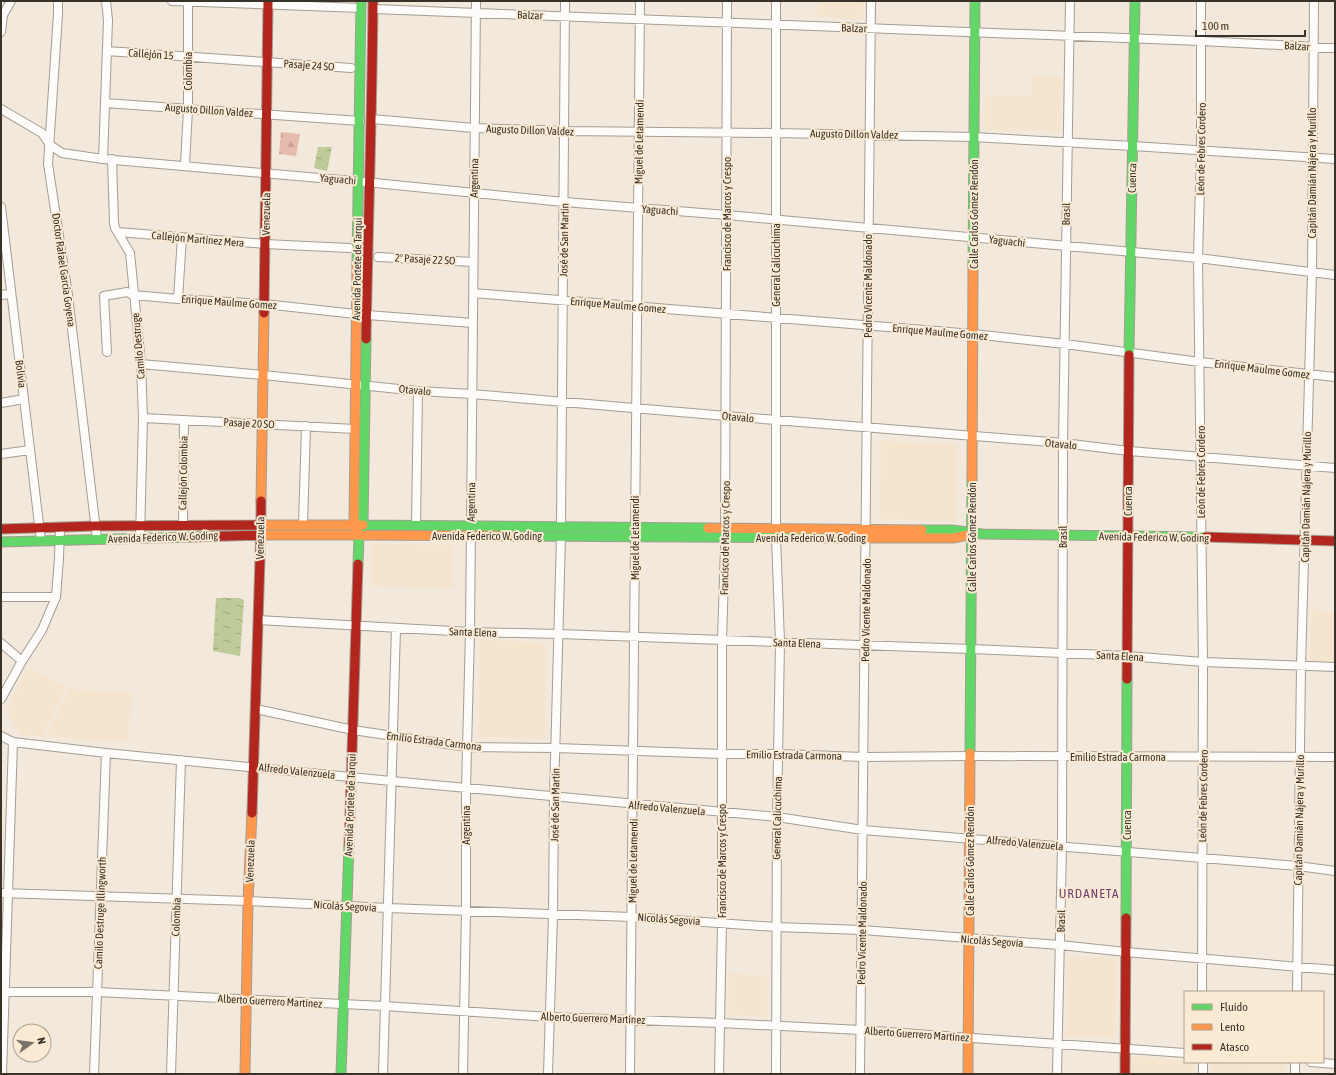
<svg xmlns="http://www.w3.org/2000/svg" width="1336" height="1075" font-family="'Asap Condensed',sans-serif">
<defs>
<pattern id="forest-firs" width="22" height="20" patternUnits="userSpaceOnUse"><rect width="22" height="20" fill="#e6baac"/><path d="M5 1l3.5 6h-7zM16 11l3.5 6h-7z" fill="#c6a094"/></pattern>
<pattern id="water-ripples" width="26" height="14" patternUnits="userSpaceOnUse"><rect width="26" height="14" fill="#beca98"/><path d="M2 4q2-2 4 0t4 0M15 11q2-2 4 0t4 0" fill="none" stroke="#9ba57c"/></pattern>
</defs>
<rect width="100%" height="100%" fill="#f2e9dc"/>
<path fill="#f5e5cf" d="M818 1H863V19L817 17Z
M1032 76 1062 77 1061 131 985 130V96H1031Z
M881 441 957 444 955 522 879 519Z
M372 543 454 545 453 588 371 586Z
M1311 609 1335 612V661H1310Z
M480 639 546 643 545 739 478 737Z
M29 668 66 687 41 737 21 735 13 724 7 711 9 703Z
M69 689 132 692 128 742 46 737Z
M1068 957 1117 958 1115 1038 1066 1037Z
M729 973 767 976V1017L728 1015Z
M1131 1056 1185 1060V1062H1194L1195 1074H1131Z
M1211 1063 1284 1065V1074H1211Z"/>
<path fill="url(#forest-firs)" d="M281 132 300 134 296 156 279 154Z"/>
<path fill="url(#water-ripples)" d="M318 147H332L327 171 314 168Z
M216 598H239L244 600 240 656 213 651Z"/>
<g fill="none" stroke-linecap="round" stroke-linejoin="round">
<g stroke="#a39d92" stroke-width="10">
<path id="street" d="M58 1V14L48 164 68 295 97 539
M172 1 361 8
M1201 1V151L1198 258 1203 662 1202 992
M373 9 1201 41 1335 48
M1 32 3 15 11 1
M107 51 351 68
M105 103 360 121
M1 109 42 133 50 145 62 153 103 159 365 182 564 202 727 215 1198 258 1335 275
M372 119 474 128 565 131 776 133 973 137 1133 146 1335 159
M103 159 108 20 106 1
M112 159 114 223 115 228 130 253 141 364 143 418 140 538
M185 165 188 109V1
M1 207 41 541
M118 232 265 244 349 248
M378 257 473 262
M473 293 973 334 1065 344 1200 362 1335 377
M1 295 11 294
M178 299 182 237
M367 315 473 323
M107 352 104 296 127 292 133 295 178 299 264 304 356 314
M141 364 263 375 418 391 472 394 726 416 1063 443 1129 451 1335 468
M1 403 24 399
M143 418 355 429
M1 454 30 450
M183 525 184 420
M303 525 306 426
M416 525 418 391
M561 526 565 1
M776 528V1
M1 597H56
M258 620 470 632 559 634 971 649 1128 656 1203 662 1335 667
M1 643 22 661
M1 699 22 661 42 630 56 597 59 558 60 528
M256 709 353 730 467 747 556 748 723 754H778L864 757 971 756 1335 757
M1 736 13 742 106 753 391 781 777 817 863 830 1298 866 1335 871
M1 893 248 901 388 908 632 917 776 927 862 930 1060 945 1126 952 1335 970
M1 992H97L384 1006 550 1017 720 1023 861 1030 1185 1053
M1297 992 1301 666 1312 272 1314 1
M1203 1062V1074
M1311 1062 1335 1064
M2 1074 13 742
M94 1074 106 753
M171 1074 181 760
M383 1074 396 628
M463 1074 466 911V788L470 632 476 1
M548 1074 553 915 554 796 561 536
M630 1074 640 1
M719 1074 722 923V640L725 546 727 1
M776 1074 777 817 780 642 776 537
M860 1074 871 1
M1057 1074 1062 846 1063 443 1070 1
M1295 1074V1062"/>
</g>
<g stroke="#a39d92" stroke-width="11">
<path id="fast" d="M357 265 361 1
M973 265 975 1
M1129 355 1135 1
M363 525 708 528
M922 530H952L982 534 1205 537
M512 536 849 538
M1 542 191 537
M358 564 359 535 363 525 366 339
M970 753 972 480
M1126 918 1127 679
M341 1074 349 845"/>
</g>
<g stroke="#a39d92" stroke-width="11">
<path id="slow" d="M357 265 354 524 357 531
M972 480 973 265
M261 501 264 313
M261 527V525H363
M708 528 922 530
M261 535H359
M359 535 512 536
M849 538H953L968 535
M245 1074 248 901 252 813
M968 1074 970 753"/>
</g>
<g stroke="#a39d92" stroke-width="11">
<path id="jam" d="M264 313 268 1
M366 339C368 227 372 114 373 1
M1 529 95 526 261 525V501
M191 537 261 535
M1205 537 1335 541
M1127 679 1129 355
M252 813 261 527
M349 845 358 564
M1125 1074 1126 918"/>
</g>
<use href="#street" stroke="#fdfcfa" stroke-width="8"/>
<use href="#fast" stroke="#63d668" stroke-width="9"/>
<use href="#slow" stroke="#ff974d" stroke-width="9"/>
<use href="#jam" stroke="#b3261e" stroke-width="9"/>
</g>
<g text-anchor="middle" stroke-width="4" stroke-linejoin="round" paint-order="stroke">
<g font-size="11" fill="#383229" stroke="#fbead3">
<text transform="translate(530 15) rotate(2)" y="4">Balzar</text>
<text transform="translate(854 28) rotate(2)" y="4">Balzar</text>
<text transform="translate(1297 46) rotate(3)" y="4">Balzar</text>
<text transform="translate(151 54) rotate(4)" y="4">Callejón 15</text>
<text transform="translate(309 65) rotate(4)" y="4">Pasaje 24 SO</text>
<text transform="translate(188 71) rotate(-90)" y="4">Colombia</text>
<text transform="translate(209 110) rotate(4)" y="4">Augusto Dillon Valdez</text>
<text transform="translate(530 130) rotate(2)" y="4">Augusto Dillon Valdez</text>
<text transform="translate(854 134) rotate(1)" y="4">Augusto Dillon Valdez</text>
<text transform="translate(639 142) rotate(-89)" y="4">Miguel de Letamendi</text>
<text transform="translate(1201 149) rotate(-89)" y="4">León de Febres Cordero</text>
<text transform="translate(1312 173) rotate(-90)" y="4">Capitán Damián Nájera y Murillo</text>
<text transform="translate(474 178) rotate(-89)" y="4">Argentina</text>
<text transform="translate(1132 178) rotate(-89)" y="4">Cuenca</text>
<text transform="translate(338 179) rotate(5)" y="4">Yaguachi</text>
<text transform="translate(660 210) rotate(4)" y="4">Yaguachi</text>
<text transform="translate(266 214) rotate(-89)" y="4">Venezuela</text>
<text transform="translate(727 214) rotate(-90)" y="4">Francisco de Marcos y Crespo</text>
<text transform="translate(974 214) rotate(-90)" y="4">Calle Carlos Gómez Rendón</text>
<text transform="translate(1066 214) rotate(-89)" y="4">Brasil</text>
<text transform="translate(198 239) rotate(5)" y="4">Callejón Martínez Mera</text>
<text transform="translate(564 240) rotate(-89)" y="4">José de San Martín</text>
<text transform="translate(1007 241) rotate(6)" y="4">Yaguachi</text>
<text transform="translate(425 259) rotate(3)" y="4">2º Pasaje 22 SO</text>
<text transform="translate(776 265) rotate(-90)" y="4">General Calicuchima</text>
<text transform="translate(357 269) rotate(-89)" y="4">Avenida Portete de Tarqui</text>
<text transform="translate(64 270) rotate(82)" y="4">Doctor Rafael García Goyena</text>
<text transform="translate(868 286) rotate(-90)" y="4">Pedro Vicente Maldonado</text>
<text transform="translate(229 302) rotate(4)" y="4">Enrique Maulme Gomez</text>
<text transform="translate(618 305) rotate(5)" y="4">Enrique Maulme Gomez</text>
<text transform="translate(940 332) rotate(5)" y="4">Enrique Maulme Gomez</text>
<text transform="translate(138 346) rotate(-95)" y="4">Camilo Destruge</text>
<text transform="translate(1262 369) rotate(7)" y="4">Enrique Maulme Gomez</text>
<text transform="translate(21 374) rotate(83)" y="4">Bolivia</text>
<text transform="translate(415 390) rotate(5)" y="4">Otavalo</text>
<text transform="translate(738 417) rotate(5)" y="4">Otavalo</text>
<text transform="translate(249 423) rotate(3)" y="4">Pasaje 20 SO</text>
<text transform="translate(1061 444) rotate(5)" y="4">Otavalo</text>
<text transform="translate(1201 472) rotate(-90)" y="4">León de Febres Cordero</text>
<text transform="translate(183 473) rotate(-89)" y="4">Callejón Colombia</text>
<text transform="translate(1306 497) rotate(-89)" y="4">Capitán Damián Nájera y Murillo</text>
<text transform="translate(1128 501) rotate(-90)" y="4">Cuenca</text>
<text transform="translate(471 502) rotate(-89)" y="4">Argentina</text>
<text x="487" y="540">Avenida Federico W. Goding</text>
<text transform="translate(163 537) rotate(-2)" y="4">Avenida Federico W. Goding</text>
<text transform="translate(972 537) rotate(-90)" y="4">Calle Carlos Gómez Rendón</text>
<text transform="translate(1063 537) rotate(-90)" y="4">Brasil</text>
<text transform="translate(1154 537) rotate(1)" y="4">Avenida Federico W. Goding</text>
<text transform="translate(260 538) rotate(-89)" y="4">Venezuela</text>
<text transform="translate(635 538) rotate(-90)" y="4">Miguel de Letamendi</text>
<text transform="translate(725 538) rotate(-89)" y="4">Francisco de Marcos y Crespo</text>
<text x="811" y="542">Avenida Federico W. Goding</text>
<text transform="translate(866 610) rotate(-89)" y="4">Pedro Vicente Maldonado</text>
<text transform="translate(473 632) rotate(2)" y="4">Santa Elena</text>
<text transform="translate(797 643) rotate(2)" y="4">Santa Elena</text>
<text transform="translate(1120 656) rotate(3)" y="4">Santa Elena</text>
<text transform="translate(434 741) rotate(7)" y="4">Emilio Estrada Carmona</text>
<text transform="translate(794 755) rotate(1)" y="4">Emilio Estrada Carmona</text>
<text x="1118" y="761">Emilio Estrada Carmona</text>
<text transform="translate(297 771) rotate(6)" y="4">Alfredo Valenzuela</text>
<text transform="translate(1203 796) rotate(-89)" y="4">León de Febres Cordero</text>
<text transform="translate(350 805) rotate(-88)" y="4">Avenida Portete de Tarqui</text>
<text transform="translate(555 805) rotate(-89)" y="4">José de San Martín</text>
<text transform="translate(667 808) rotate(5)" y="4">Alfredo Valenzuela</text>
<text transform="translate(777 818) rotate(-89)" y="4">General Calicuchima</text>
<text transform="translate(1299 820) rotate(-89)" y="4">Capitán Damián Nájera y Murillo</text>
<text transform="translate(466 825) rotate(-90)" y="4">Argentina</text>
<text transform="translate(1127 825) rotate(-90)" y="4">Cuenca</text>
<text transform="translate(1025 843) rotate(5)" y="4">Alfredo Valenzuela</text>
<text transform="translate(250 861) rotate(-88)" y="4">Venezuela</text>
<text transform="translate(633 861) rotate(-89)" y="4">Miguel de Letamendi</text>
<text transform="translate(722 861) rotate(-90)" y="4">Francisco de Marcos y Crespo</text>
<text transform="translate(970 861) rotate(-90)" y="4">Calle Carlos Gómez Rendón</text>
<text transform="translate(345 906) rotate(3)" y="4">Nicolás Segovia</text>
<text transform="translate(100 913) rotate(-88)" y="4">Camilo Destruge Illingworth</text>
<text transform="translate(176 917) rotate(-88)" y="4">Colombia</text>
<text transform="translate(669 919) rotate(4)" y="4">Nicolás Segovia</text>
<text transform="translate(1061 921) rotate(-89)" y="4">Brasil</text>
<text transform="translate(862 933) rotate(-89)" y="4">Pedro Vicente Maldonado</text>
<text transform="translate(992 941) rotate(4)" y="4">Nicolás Segovia</text>
<text transform="translate(270 1001) rotate(3)" y="4">Alberto Guerrero Martínez</text>
<text transform="translate(593 1018) rotate(2)" y="4">Alberto Guerrero Martínez</text>
<text transform="translate(917 1034) rotate(4)" y="4">Alberto Guerrero Martínez</text>
</g>
<g font-size="13" letter-spacing="1" fill="#6e3f73" stroke="#fbead3">
<text x="1089" y="898">URDANETA</text>
</g>
</g>
<rect width="1336" height="1075" fill="none" stroke="#383229" stroke-width="4"/>
<rect x="1184" y="991" width="140" height="72" fill="#fbead3" stroke="#ada08f"/>
<rect x="1192" y="1004" width="20" height="6" fill="#63d668" stroke="#ada08f"/>
<text x="1220" y="1011" font-size="12" fill="#383229">Fluido</text>
<rect x="1192" y="1024" width="20" height="6" fill="#ff974d" stroke="#ada08f"/>
<text x="1220" y="1031" font-size="12" fill="#383229">Lento</text>
<rect x="1192" y="1044" width="20" height="6" fill="#b3261e" stroke="#ada08f"/>
<text x="1220" y="1051" font-size="12" fill="#383229">Atasco</text>
<g transform="translate(32 1043) rotate(76)"><circle r="19" fill="#fbead3" stroke="#ada08f"/>
<path d="M0-3L7 15L0 10L-7 15Z" fill="#797268"/>
<text y="-6" font-size="11" font-weight="bold" text-anchor="middle" fill="#383229">N</text>
</g>
<path d="M1196 30v6h109v-6" fill="none" stroke="#383229" stroke-width="2"/>
<text x="1202" y="30" font-size="12" fill="#383229" stroke="#fbead3" stroke-width="3" paint-order="stroke">100 m</text>
</svg>
